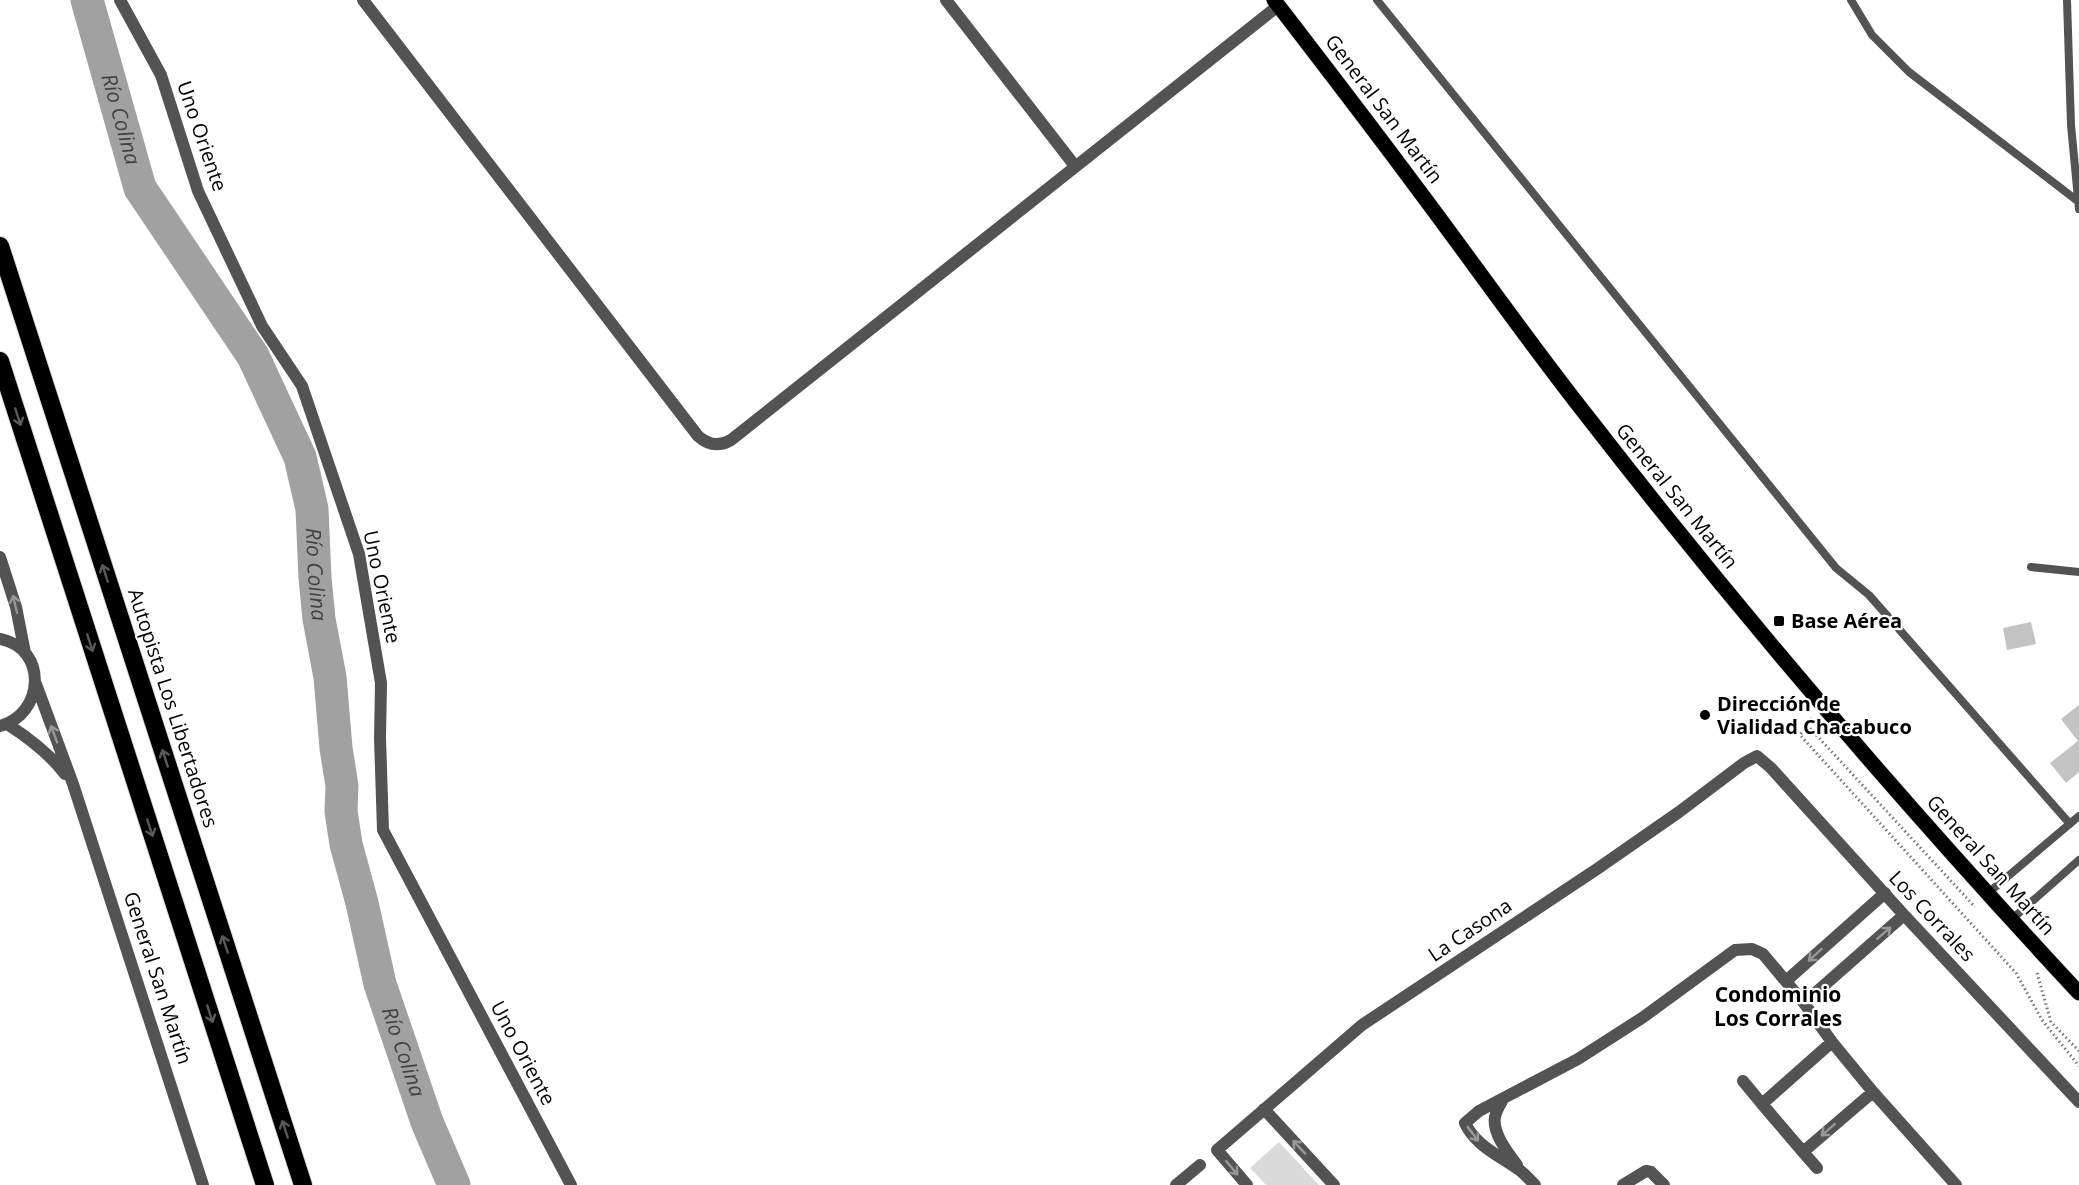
<svg xmlns="http://www.w3.org/2000/svg" width="2079" height="1185" font-family="'Open Sans',sans-serif">
<rect width="100%" height="100%" fill="#fff"/>
<path fill="#dadada" d="M1279 1142 1319 1185H1266L1250 1168Z"/>
<g fill="none" stroke-linecap="round" stroke-linejoin="round">
<path stroke="#a1a1a1" stroke-width="33" id="s1" d="M87 0 140 188 253 356 300 457 312 509 315 578 319 619 330 677 336 748 342 786 341 811 346 844 362 903 380 984 427 1122 454 1185"/>
</g>
<path fill="#c3c3c3" d="M2031 622 2036 644 2007 650 2003 628Z
M2079 705V772L2066 783 2050 763 2078 741 2061 719Z"/>
<g fill="none" stroke-linecap="round" stroke-linejoin="round">
<g stroke="#dbdbdb" stroke-width="16">
<path id="primary" d="M1274 0C1321 61 1368 122 1414 184 1472 261 1527 340 1587 416 1742 616 1907 808 2079 993"/>
</g>
<g stroke="#dbdbdb" stroke-width="20">
<path id="motorway" d="M0 246 303 1185
M0 361 265 1185"/>
</g>
<path stroke="#757575" stroke-width="3" stroke-dasharray="1.5 3" stroke-linecap="butt" d="M1812 718 1800 735 2016 973 2042 1020 2079 1066
M1807 725 1975 907
M2037 973 2051 1022 2079 1051"/>
<path stroke="#535353" stroke-width="8" d="M1377 0 1836 568 1869 595 2070 824
M1851 0 1872 35 1909 72 2079 202
M2067 0 2071 125 2079 209
M2031 567 2079 572
M1987 894 2079 816
M2011 920 2079 860"/>
<path stroke="#535353" stroke-width="12" d="M120 0 161 75 198 191 262 326 302 386 359 554 381 683 380 738 383 830 571 1185
M363 0 698 436C708 445 719 447 731 440L1278 6
M946 0 1075 166
M1786 981 1885 893
M1804 1003 1904 915
M1832 1042 1762 1104 1803 1152 1873 1092
M1743 1081 1762 1104
M1503 1099C1500 1105 1496 1111 1495 1117 1492 1133 1508 1153 1517 1165
M1264 1109 1334 1185
M1803 1152 1817 1168
M1176 1185 1200 1165
M1247 1185 1217 1150 1362 1025 1597 869 1679 812 1744 763 1757 756 1771 768 1904 915 2079 1102
M1535 1185C1530 1180 1524 1173 1518 1169 1498 1155 1475 1145 1465 1123L1479 1111 1578 1059 1642 1018 1735 950 1752 949 1763 954 1804 1003 1832 1042 1873 1092 1956 1185
M1623 1185 1646 1171 1651 1172 1664 1185"/>
<path stroke="#535353" stroke-width="12" d="M0 557 16 607 25 653
M0 639C48 648 45 714 0 726
M36 684 73 784 203 1185
M7 724C29 738 49 753 65 774"/>
<use href="#primary" stroke="#000" stroke-width="15"/>
<use href="#motorway" stroke="#000" stroke-width="18"/>
</g>
<defs><path id="oneway-shaft" d="M-6 0H5M1.5-3L5.5 0L1.5 3" fill="none" stroke-width="1.6" stroke-linecap="round" stroke-linejoin="round" transform="scale(1.5)"/></defs>
<g stroke="#595959">
<use href="#oneway-shaft" transform="translate(18 417) rotate(72)"/>
<use href="#oneway-shaft" transform="translate(105 573) rotate(-108)"/>
<use href="#oneway-shaft" transform="translate(90 643) rotate(72)"/>
<use href="#oneway-shaft" transform="translate(165 758) rotate(-108)"/>
<use href="#oneway-shaft" transform="translate(150 828) rotate(72)"/>
<use href="#oneway-shaft" transform="translate(225 944) rotate(-108)"/>
<use href="#oneway-shaft" transform="translate(210 1014) rotate(72)"/>
<use href="#oneway-shaft" transform="translate(285 1129) rotate(-108)"/>
</g>
<g stroke="#989898">
<use href="#oneway-shaft" transform="translate(15 604) rotate(-103)"/>
<use href="#oneway-shaft" transform="translate(54 734) rotate(-110)"/>
<use href="#oneway-shaft" transform="translate(1884 933) rotate(-41)"/>
<use href="#oneway-shaft" transform="translate(1815 955) rotate(138)"/>
<use href="#oneway-shaft" transform="translate(1828 1130) rotate(139)"/>
<use href="#oneway-shaft" transform="translate(1473 1134) rotate(53)"/>
<use href="#oneway-shaft" transform="translate(1299 1147) rotate(-133)"/>
<use href="#oneway-shaft" transform="translate(1232 1168) rotate(50)"/>
</g>
<g fill="#000" stroke="#fff" stroke-width="2">
<rect x="1773" y="615" width="12" height="12" rx="3"/>
<circle cx="1705" cy="715" r="6"/>
</g>
<g text-anchor="middle" stroke-width="4.5" stroke-linejoin="round" paint-order="stroke">
<g font-size="20" fill="#000" stroke="#fff">
<text transform="translate(1384 109) rotate(53)" y="7">General San Martín</text>
<text transform="translate(202 136) rotate(71)" y="7">Uno Oriente</text>
<text transform="translate(1677 496) rotate(51)" y="7">General San Martín</text>
<text transform="translate(382 587) rotate(78)" y="7">Uno Oriente</text>
<text transform="translate(173 708) rotate(72)" y="7">Autopista Los Libertadores</text>
<text transform="translate(1991 865) rotate(48)" y="7">General San Martín</text>
<text transform="translate(1932 916) rotate(47)" y="7">Los Corrales</text>
<text transform="translate(1470 930) rotate(-34)" y="7">La Casona</text>
<text transform="translate(158 978) rotate(72)" y="7">General San Martín</text>
<text transform="translate(523 1053) rotate(62)" y="7">Uno Oriente</text>
</g>
<g font-size="20" font-weight="bold" fill="#000" stroke="#fff" text-anchor="start">
<text x="1791" y="628">Base Aérea</text>
<text x="1717" y="711">Dirección de<tspan x="1717" dy="23">Vialidad Chacabuco</tspan></text>
</g>
<g font-size="21" font-style="italic" fill="#424242" stroke="#fff">
<text dy="7" stroke="none"><textPath href="#s1" startOffset="124">Río Colina</textPath></text>
<text dy="7" stroke="none"><textPath href="#s1" startOffset="628">Río Colina</textPath></text>
<text dy="7" stroke="none"><textPath href="#s1" startOffset="1116">Río Colina</textPath></text>
</g>
<g font-size="21" font-weight="bold" fill="#000" stroke="#fff">
<text x="1778" y="1002">Condominio<tspan x="1778" dy="24">Los Corrales</tspan></text>
</g>
</g>
</svg>
